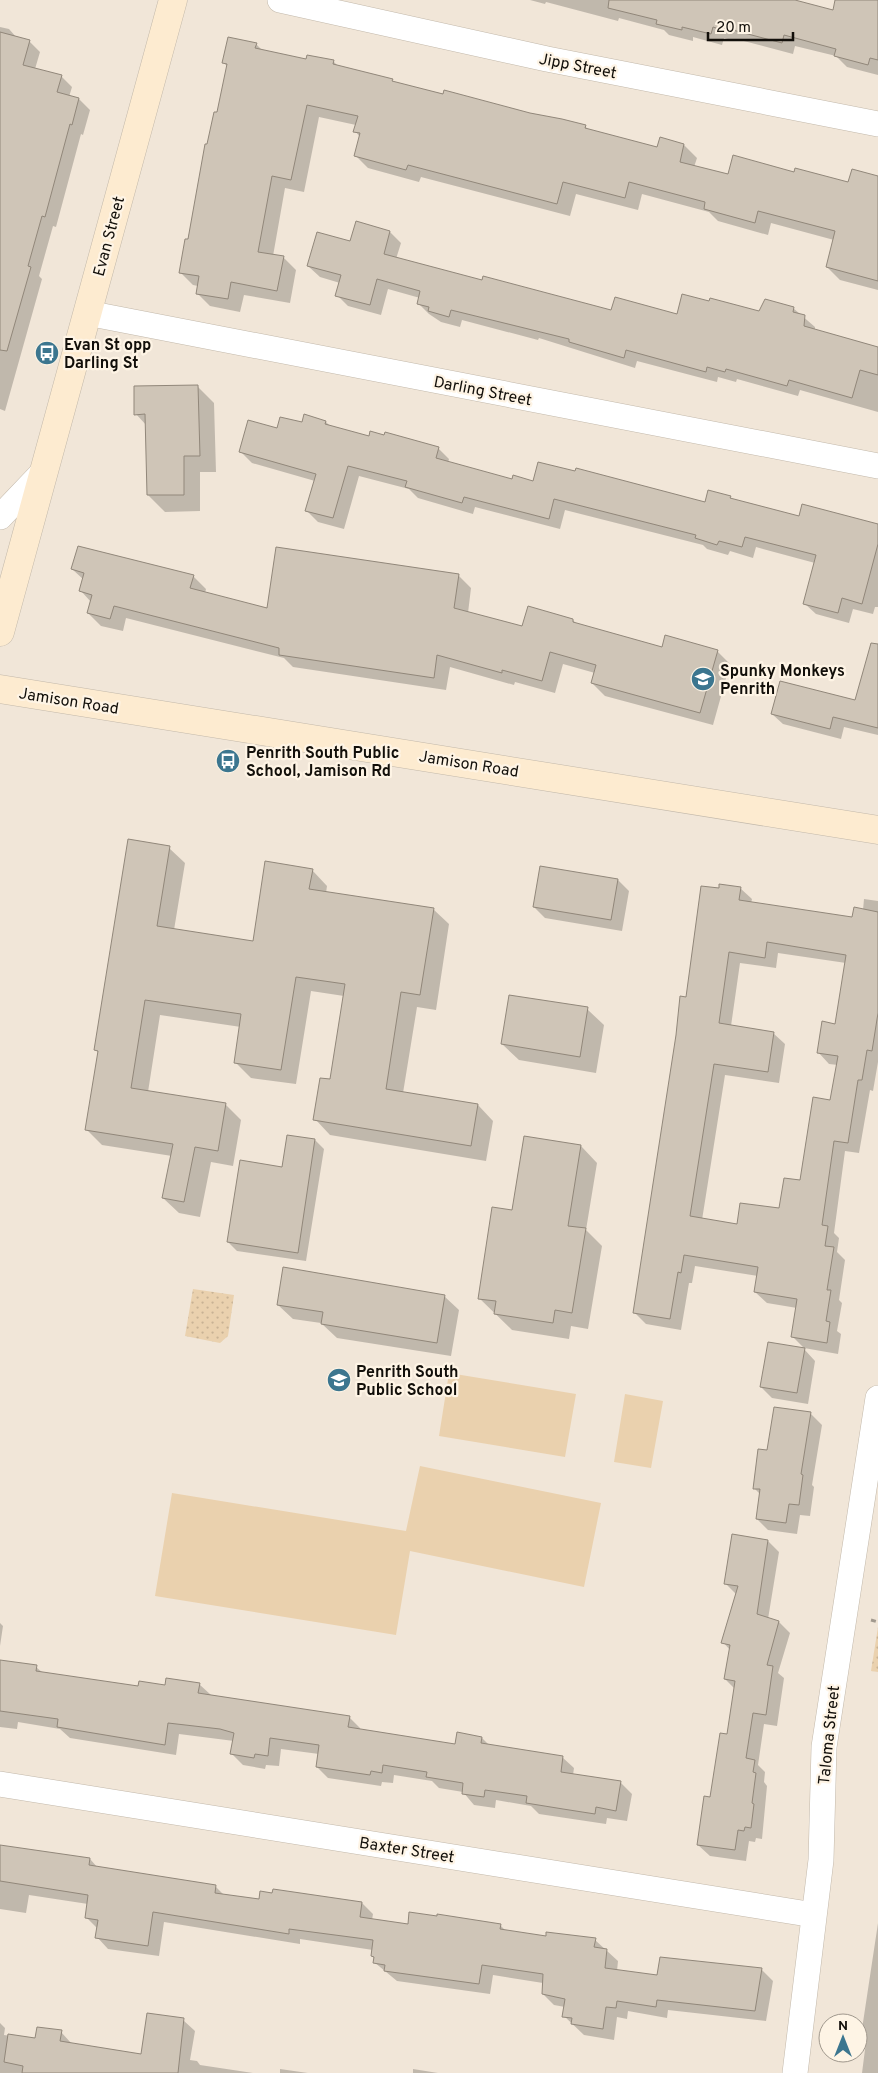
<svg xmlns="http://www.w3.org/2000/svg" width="878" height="2073" font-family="Overpass,sans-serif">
<defs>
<pattern id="green-dots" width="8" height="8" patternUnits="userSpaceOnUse" patternTransform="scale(1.25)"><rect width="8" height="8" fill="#ead1ae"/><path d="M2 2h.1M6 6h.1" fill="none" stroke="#c8b294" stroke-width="1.8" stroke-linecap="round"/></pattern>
</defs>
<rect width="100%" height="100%" fill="#f1e6d8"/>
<path fill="url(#green-dots)" d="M193 1289 234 1295 228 1336 220 1343 185 1336Z
M878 1627V1672L871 1671Z"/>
<path fill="#ead1ae" d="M449 1373 576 1394 565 1457 439 1436Z
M625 1394 663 1401 651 1468 614 1462Z
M420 1466 601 1503 584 1587 410 1551 396 1635 155 1596 172 1493 406 1531Z"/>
<path fill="#0003" fill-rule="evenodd" d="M530 0H790L834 12 837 0H878V75L847 67 836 56 795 46 793 54 736 39V41L724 38 722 45 693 37V41L669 35 664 30 619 18 618 21 546 2 545 4Z
M0 27 9 29 17 38 29 41 40 52 35 69 61 76 72 87 69 97 79 99 90 110 83 135 81 134 56 227 53 226 39 276 42 279 5 411 0 409Z
M256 44 263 51 307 61H333L339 67 392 81 395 83 585 126 589 131 658 149 684 145 697 158 694 167 729 176 795 173 849 184 878 177V290L840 280 827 267 834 240 771 223 768 235 718 221 709 212 642 194 638 210 576 194 570 216 421 177 419 182 368 168 355 155 360 137 355 131 356 125 319 117 304 192 285 188 273 256 283 257 296 270 290 303 244 295 240 312 210 306 197 293 198 286 193 285 180 272 228 67 224 63Z
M390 232 401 243 396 259 482 282 612 311 678 315 760 313 793 308 815 327V330L878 347V412L800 390 798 396 737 379 736 382 718 377 717 382 637 361 635 368 539 338 538 340 462 320 460 327 441 322 429 314 418 303 420 298 388 289 381 315 348 306 337 295 340 283 320 277 308 266 351 242Z
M197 386 214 403 216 472H200V511L165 512 148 495 147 426 136 414Z
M326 422 331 427 370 437 438 448 449 459 448 463 513 480 706 503 730 497 733 500 800 517 878 525V607H875L873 614 853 609 849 623 816 614 804 603 815 563 756 547 753 558 730 551 728 555 707 549 703 545 565 510 560 529 475 507 473 514 418 498 409 489 359 476 344 529 318 522 307 511 315 481 252 463 241 452 278 430Z
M72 569 193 576 206 589 205 593 268 609 458 575 471 588 468 613 523 628 573 620 577 625 662 648 717 651 730 664 713 725 605 696 592 683 595 673 563 664 555 693 515 682 514 685 450 667 446 690 293 667 284 658 126 618 123 631 101 626 88 613 91 602 81 591 84 580Z
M878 684V735L844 727 841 739 783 724 772 714 856 702Z
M169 848 185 863 174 930 254 943 312 870 327 886 326 893 433 909 449 924 436 1010 417 1007 403 1093 478 1105 493 1121 486 1161 330 1135 315 1119 331 1081 344 996 311 991 296 1084 251 1078 235 1062 241 1027 160 1015 148 1092 225 1104 241 1120 233 1166 211 1162 200 1217 179 1213 163 1198 172 1156 102 1145 86 1129 99 1053 96 1050Z
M618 880 629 891 622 931 545 918 534 907Z
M740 888 752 899 751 903 853 919 863 910 864 899 878 901V1062L873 1091 870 1090 859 1153 845 1151 834 1233 839 1238 837 1252 845 1260 839 1300 842 1303 837 1331 841 1334 838 1354 804 1348 792 1336 797 1308 767 1303 755 1292 758 1276 695 1266 692 1283H689L681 1330 646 1324 635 1313 687 998 720 890ZM778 953 846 963 836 1025 818 1052 829 1064 838 1065 831 1101 801 1182 780 1209 738 1225 702 1220 725 1075 779 1083 785 1044 773 1033 731 1026 740 963 776 968Z
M587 1009 604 1025 596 1073 519 1060 502 1044Z
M525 1138 581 1146 597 1163 586 1230 602 1246 588 1329 571 1326 569 1339 512 1330 479 1298 514 1212Z
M315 1140 324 1149 306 1261 237 1251 228 1242Z
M444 1296 459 1310 451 1356 337 1338 321 1323 293 1319 278 1305Z
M804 1349 815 1361 808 1404 772 1398 761 1387Z
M810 1413 822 1425 812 1485 814 1487 810 1516 800 1515 797 1534 768 1530 757 1519 760 1494 754 1488 768 1452Z
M768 1541 779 1552 768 1619 779 1622 790 1633 778 1673 784 1678 777 1726 764 1724 758 1765 765 1772 764 1782 767 1786 762 1839 756 1838 755 1842 749 1841 746 1861 710 1856 698 1845 728 1735 735 1689 725 1679 730 1650 723 1642 736 1594 725 1583Z
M0 1623 3 1626 0 1646Z
M0 1661 36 1667 43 1673 139 1688 199 1684 211 1695 349 1717 360 1728V1731L456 1745 482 1738 490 1746 562 1757 574 1768 573 1775 620 1782 632 1794 627 1821 607 1818 606 1824 539 1814 531 1806 496 1800 495 1808 474 1805 463 1792 439 1788 432 1781 394 1775 393 1783 382 1782 381 1786 328 1778 317 1767 319 1754 281 1749 279 1766 266 1765 265 1769 243 1765 232 1754 234 1741 179 1734 176 1755 70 1738 60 1729 18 1722 17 1729 0 1727Z
M0 1846 90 1859 98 1868 215 1886 224 1895 260 1900 362 1903 373 1914 372 1920 409 1925H500L506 1931 547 1938 595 1940 618 1961 617 1971 658 1977 761 1969 773 1981 766 2021 668 2010 667 2018 628 2011 627 2019 617 2017 614 2040 584 2035 564 2016 565 2007 554 2005 543 1994V1983L493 1975 490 1994 397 1981 374 1962 373 1950 300 1939V1944L164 1922 159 1956 108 1949 97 1937 98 1929 86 1917 88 1904 29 1895 26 1913 0 1909Z
M878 1923V2073H862L867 2034 862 2029Z
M183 2020 195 2031 190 2060 197 2061 200 2065 253 2073H0V2023L5 2028 4 2035 36 2039 61 2032 72 2044 142 2056Z
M280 2069 308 2073H280Z
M413 2069 438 2073H413Z"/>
<path fill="#cfc5b7" stroke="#91877a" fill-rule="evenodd" d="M609 0H795L833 10 835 0H878V60L870 58 868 65 834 56 836 49 784 35 782 43 725 28V31L713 27 711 34 682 27V30L656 24 657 20 608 8Z
M0 32 30 40 23 65 62 75 57 92 79 98 72 125 70 124 45 217 42 216 28 266 31 267 7 351 0 350Z
M228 37 257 43 255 48 306 59 307 55 334 60 333 64 393 79 392 81 443 94 444 90 530 113 562 119 586 125 585 128 657 147 660 137 684 144 680 162 728 174 733 155 794 172 795 168 848 182 852 169 878 176V281L826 267 835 231 758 211 755 223 704 209 705 202 629 182 625 198 563 182 557 204 408 165 406 170 354 156 360 133 353 132 358 116 307 105 291 180 272 176 258 252 284 256 277 291 231 282 228 299 196 294 199 276 179 273 185 239H188L205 144H207L214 112H217L227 64 222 63Z
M356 221 390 231 384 254 482 280 483 276 611 310 615 297 677 314 682 294 709 301 710 298 759 311 765 299 794 307 793 312 805 315 804 326 878 347V375L860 370 852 398 789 380 787 386 726 369 725 372 707 367 706 372 626 350 624 358 569 342V339L451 310 449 317 428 311 429 307 417 304 420 291 377 279 370 305 335 296 341 275 307 266 317 232 350 241Z
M198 385 200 456H184V495H147L145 414 134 415V386Z
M304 414 326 421 325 424 369 436 370 431 384 435 385 432 439 447 436 458 512 479 513 475 533 481 538 462 575 471 576 468 705 502 708 490 731 496 730 498 799 516 802 504 878 524V544L862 604 842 598 838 613 803 604 816 555 745 537 742 547 719 541 717 545 695 538 696 535 554 499 549 519 464 497 462 503 405 487 407 481 348 466 333 518 305 511 316 474 239 452 248 420 277 428 280 417 302 422Z
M78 546 194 575 190 588 267 608 276 547 459 574 454 608 522 626 528 606 573 619V622L662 647 665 635 718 650 700 713 591 683 596 665 550 652 542 681 502 670V673L437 655 434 678 279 655V648L114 606 110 619 87 613 92 595 79 591 84 573 71 569Z
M871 643 878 644V728L833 717 830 729 771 714 780 681 855 700Z
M128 839 170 846 157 926 253 941 265 861 313 869 309 889 434 908 420 995 401 992 386 1089 478 1104 471 1146 313 1120 320 1078 330 1079 345 984 296 977 281 1070 234 1063 241 1014 145 1000 131 1088 226 1103 218 1151 195 1147 184 1202 162 1198 173 1144 85 1130 98 1051 94 1050Z
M540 866 618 879 611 920 533 907Z
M719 884 741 887 739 900 852 917 854 907 878 912V1013L872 1051 867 1050 862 1080H858L848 1143 834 1141 822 1225 828 1226 825 1246 834 1247 827 1290H831L826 1321 830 1322 827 1343 791 1337 797 1299 754 1292 758 1267 684 1255 681 1273 678 1272 670 1319 633 1313 676 1035 680 996 686 997 701 886 719 888ZM767 942 846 955 835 1024 822 1021 817 1053 838 1056 830 1100 813 1097 800 1180 784 1178 779 1208 740 1203 737 1224 690 1216 714 1064 768 1072 774 1032 719 1023 729 952 765 958Z
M509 995 588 1007 580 1057 501 1044Z
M287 1135 315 1139 298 1253 227 1242 240 1160 282 1167Z
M524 1136 581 1145 568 1226 586 1228 572 1313 555 1310 553 1323 494 1314 496 1301 478 1299 492 1207 512 1210Z
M283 1267 445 1295 437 1343 321 1324 323 1312 277 1305Z
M768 1342 805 1348 797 1393 760 1387Z
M774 1407 811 1412 801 1474 803 1475 799 1505 789 1504 786 1523 756 1519 760 1489H753L758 1449 767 1450Z
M732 1534 768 1540 757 1614 779 1621 767 1665 773 1666 766 1715 753 1713 746 1758 755 1760 753 1772 756 1773 752 1803 754 1804 751 1828 745 1827 744 1831 738 1830 735 1850 697 1845 704 1796 710 1797 720 1733 727 1734 735 1681 724 1679 730 1645 721 1643 738 1586 724 1584Z
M0 1660 37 1665 36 1671 138 1686 139 1681 165 1685 166 1678 200 1683 198 1693 350 1716 348 1727 455 1744 457 1732 482 1737 481 1743 563 1756 561 1772 621 1781 616 1811 596 1807 595 1814 563 1809 526 1803 527 1796 485 1790 484 1797 462 1794 463 1783 426 1777 427 1772 383 1765 382 1773 371 1771 370 1775 316 1767 319 1745 270 1738 268 1756 255 1754 254 1758 230 1754 234 1733 220 1729 168 1723 165 1745 57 1727 58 1719 0 1711Z
M0 1845 90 1858 89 1865 216 1885 215 1893 259 1899 260 1891 272 1893 273 1889 362 1902 360 1917 408 1924 409 1912 437 1916V1914L501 1924 500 1929 546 1936V1932L596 1938 594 1947 607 1949 605 1968 657 1975 660 1957 762 1968 755 2011 657 2000 656 2007 617 2001 616 2008 606 2007 603 2029 571 2024 572 2018 562 2017 565 1999 542 1994 543 1974 482 1965 479 1984 384 1971 385 1965 373 1963 374 1957 371 1956 373 1940 289 1929V1934L153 1912 148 1946 95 1938 98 1920 85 1918 88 1895 0 1881Z
M147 2013 184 2018 178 2073H22L23 2066 4 2062 8 2034 35 2038 37 2027 62 2030 60 2041 141 2054Z"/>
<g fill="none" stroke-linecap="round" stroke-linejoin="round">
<g stroke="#c2b8aa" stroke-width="26">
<path id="street" d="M280 0 547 59 878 124
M87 313 878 466
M0 517 43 472
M0 1784 814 1915
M795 2073 821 1860 824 1747 878 1398"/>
</g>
<g stroke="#c2b8aa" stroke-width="29">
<path id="secondary" d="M0 632 173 0
M0 689 878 830"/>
</g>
<path stroke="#a1998e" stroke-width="3" stroke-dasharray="5 2.5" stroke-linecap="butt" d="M871 1620 878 1622"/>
<use href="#street" stroke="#fff" stroke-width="25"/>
<use href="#secondary" stroke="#fdebd0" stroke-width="28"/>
</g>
<defs>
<g id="bus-disc" transform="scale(1.25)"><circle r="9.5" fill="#3c768f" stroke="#fef4e5"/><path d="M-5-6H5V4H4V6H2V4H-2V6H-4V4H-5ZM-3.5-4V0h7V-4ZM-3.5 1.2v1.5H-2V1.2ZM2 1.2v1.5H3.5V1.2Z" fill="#fff"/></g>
<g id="school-disc" transform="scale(1.25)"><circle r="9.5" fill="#3c768f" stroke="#fef4e5"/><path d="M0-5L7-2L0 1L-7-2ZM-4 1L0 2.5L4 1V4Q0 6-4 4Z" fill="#fff"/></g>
</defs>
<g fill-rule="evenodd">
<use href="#bus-disc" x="47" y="353"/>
<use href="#school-disc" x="703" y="679"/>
<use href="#bus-disc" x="228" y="761"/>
<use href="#school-disc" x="339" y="1380"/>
</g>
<g text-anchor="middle" stroke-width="4.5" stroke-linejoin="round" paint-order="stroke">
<g font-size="16" fill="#120f0a" stroke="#fef4e5">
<text transform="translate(578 65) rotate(11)" y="6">Jipp Street</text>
<text transform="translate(108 236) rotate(-75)" y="6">Evan Street</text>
<text transform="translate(483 390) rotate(11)" y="6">Darling Street</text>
<text transform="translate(69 700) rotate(9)" y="6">Jamison Road</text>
<text transform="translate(469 763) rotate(9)" y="6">Jamison Road</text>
<text transform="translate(828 1735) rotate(-84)" y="6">Taloma Street</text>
<text transform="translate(407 1849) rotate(9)" y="6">Baxter Street</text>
</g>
<g font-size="16" font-weight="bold" fill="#120f0a" stroke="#fef4e5" text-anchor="start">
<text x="64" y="350">Evan St opp<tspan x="64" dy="18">Darling St</tspan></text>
<text x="720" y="676">Spunky Monkeys<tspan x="720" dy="18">Penrith</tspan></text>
<text x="246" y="758">Penrith South Public<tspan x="246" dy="18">School, Jamison Rd</tspan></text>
<text x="356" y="1377">Penrith South<tspan x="356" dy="18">Public School</tspan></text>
</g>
</g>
<g transform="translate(843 2038)"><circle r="24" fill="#fef4e5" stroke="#a0988d"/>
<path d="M0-4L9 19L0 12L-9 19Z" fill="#3c768f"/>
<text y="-8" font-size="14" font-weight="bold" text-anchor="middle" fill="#120f0a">N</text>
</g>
<path d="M708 32v8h85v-8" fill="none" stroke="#120f0a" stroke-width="2.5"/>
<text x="716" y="32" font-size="15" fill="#120f0a" stroke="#fef4e5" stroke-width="4" paint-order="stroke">20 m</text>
</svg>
